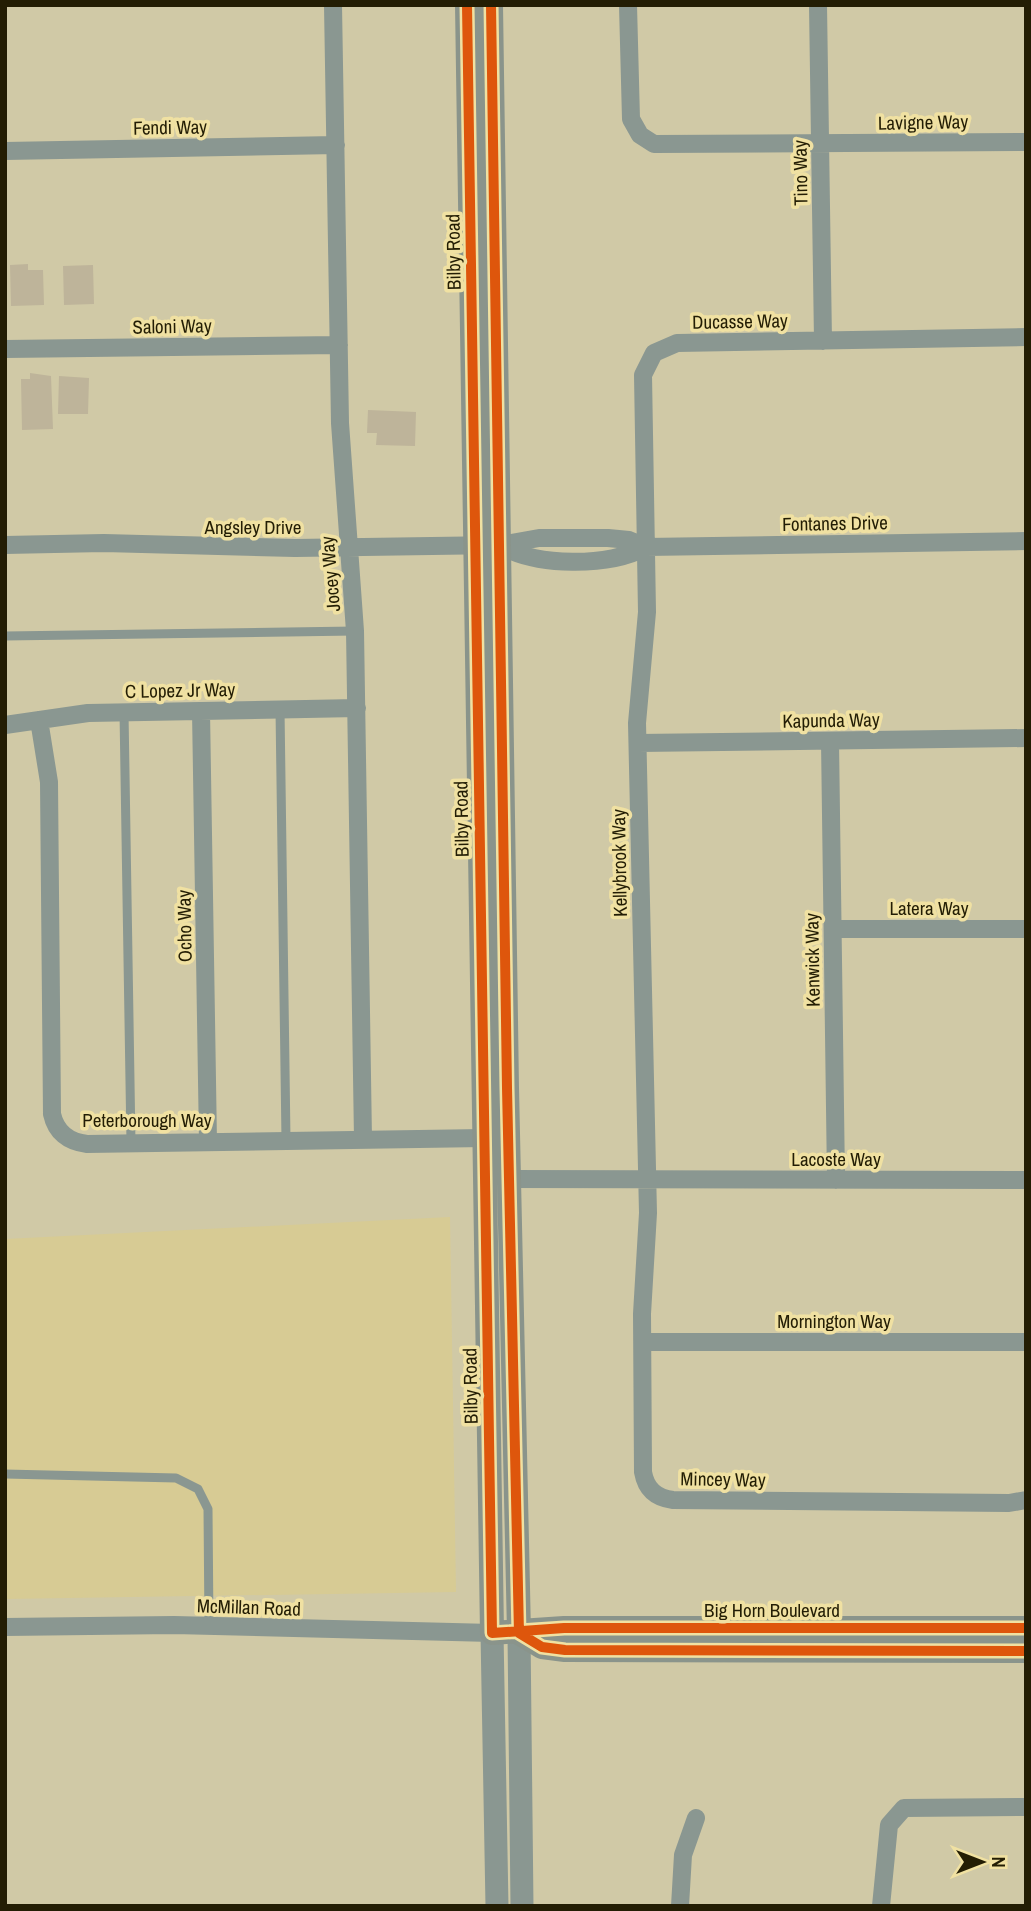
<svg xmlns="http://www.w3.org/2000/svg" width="1031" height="1911" font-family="'Archivo Narrow',sans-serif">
<rect width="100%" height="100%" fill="#d0c9a6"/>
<path fill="#d7cb94" d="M450 1217 456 1592 5 1599V1239Z"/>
<path fill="#beb49a" d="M28 264V270H43L44 305 11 306 10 265Z
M93 265 94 304 64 305 63 266Z
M30 373 51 376 53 429 22 430 21 379H30Z
M59 376 89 378 88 414H58Z
M368 410 416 412 415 446 376 445 377 433H367Z"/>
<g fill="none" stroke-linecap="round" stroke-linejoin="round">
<path stroke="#8a9791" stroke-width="9" d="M5 636 355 631
M280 709 286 1140
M124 712 131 1143
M5 1474 176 1478 198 1489 208 1509 209 1626"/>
<path stroke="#8a9791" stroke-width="18" d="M333 5 340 423 355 631 363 1139
M628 5 631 119 640 135 654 144 1026 142
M818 5 823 341
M5 151 336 145
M1026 337 677 343 654 353 643 375 647 612 637 723 648 1213 642 1314 643 1472C646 1489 656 1498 673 1500L1009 1503 1026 1500
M5 349 339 345
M5 545 104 543 295 548 500 545 539 538H608L629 540 646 547 1026 541
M500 545C536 567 609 567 646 547
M201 711 208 1142
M39 720 49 782 52 1114C56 1132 68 1142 87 1144L484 1138
M5 725 88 713 357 708
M830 741 836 1180
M638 743 1026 738
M833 929H1026
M509 1179 1026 1180
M643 1342H1026
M5 1627 174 1625 492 1633
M680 1906 683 1855 696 1818
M881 1906 889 1825 904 1808 1026 1807"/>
<path stroke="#8a9791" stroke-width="23" d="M492 1633 497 1906
M519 1633 522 1906"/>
<path stroke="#8a948b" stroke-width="24" d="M467 5 492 1633 564 1628H1026
M491 5 507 1088 519 1633
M519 1633 542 1647 565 1650 1026 1651"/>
<g stroke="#f0e1a2" stroke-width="15">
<path id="cycleway" d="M467 5 492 1633 564 1628H1026
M491 5 507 1088 519 1633
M519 1633 542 1647 565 1650 1026 1651"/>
</g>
<use href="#cycleway" stroke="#de560c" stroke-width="10"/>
</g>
<g text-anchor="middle" stroke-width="7" stroke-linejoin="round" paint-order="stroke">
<g font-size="19" fill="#231d04" stroke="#f0e1a2">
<text transform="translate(923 122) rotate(-1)" y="7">Lavigne Way</text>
<text transform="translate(170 127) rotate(-1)" y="7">Fendi Way</text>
<text transform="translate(800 173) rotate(-91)" y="7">Tino Way</text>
<text transform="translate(453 252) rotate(-91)" y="7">Bilby Road</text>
<text transform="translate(740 321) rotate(-1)" y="7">Ducasse Way</text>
<text transform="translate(172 326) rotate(-1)" y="7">Saloni Way</text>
<text transform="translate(835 523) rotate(-1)" y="7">Fontanes Drive</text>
<text x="253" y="534">Angsley Drive</text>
<text transform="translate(330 574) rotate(-95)" y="7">Jocey Way</text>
<text transform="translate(180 690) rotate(-1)" y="7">C Lopez Jr Way</text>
<text transform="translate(831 720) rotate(-1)" y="7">Kapunda Way</text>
<text transform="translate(461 819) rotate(-91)" y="7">Bilby Road</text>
<text transform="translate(619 863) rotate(-91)" y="7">Kellybrook Way</text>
<text x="929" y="915">Latera Way</text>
<text transform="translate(184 926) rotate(-91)" y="7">Ocho Way</text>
<text transform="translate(812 960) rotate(-91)" y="7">Kenwick Way</text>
<text x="147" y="1127">Peterborough Way</text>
<text x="836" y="1166">Lacoste Way</text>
<text x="834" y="1328">Mornington Way</text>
<text transform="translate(470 1386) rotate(-91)" y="7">Bilby Road</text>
<text transform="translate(723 1479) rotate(1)" y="7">Mincey Way</text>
<text transform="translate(249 1607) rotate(2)" y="7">McMillan Road</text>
<text x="772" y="1617">Big Horn Boulevard</text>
</g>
</g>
<rect width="1031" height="1911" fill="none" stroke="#231d04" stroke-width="14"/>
<g transform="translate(982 1862) rotate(90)" stroke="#f0e1a2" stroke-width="5" paint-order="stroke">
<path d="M0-5L12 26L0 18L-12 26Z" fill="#231d04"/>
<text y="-10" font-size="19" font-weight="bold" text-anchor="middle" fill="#231d04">N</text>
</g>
</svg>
